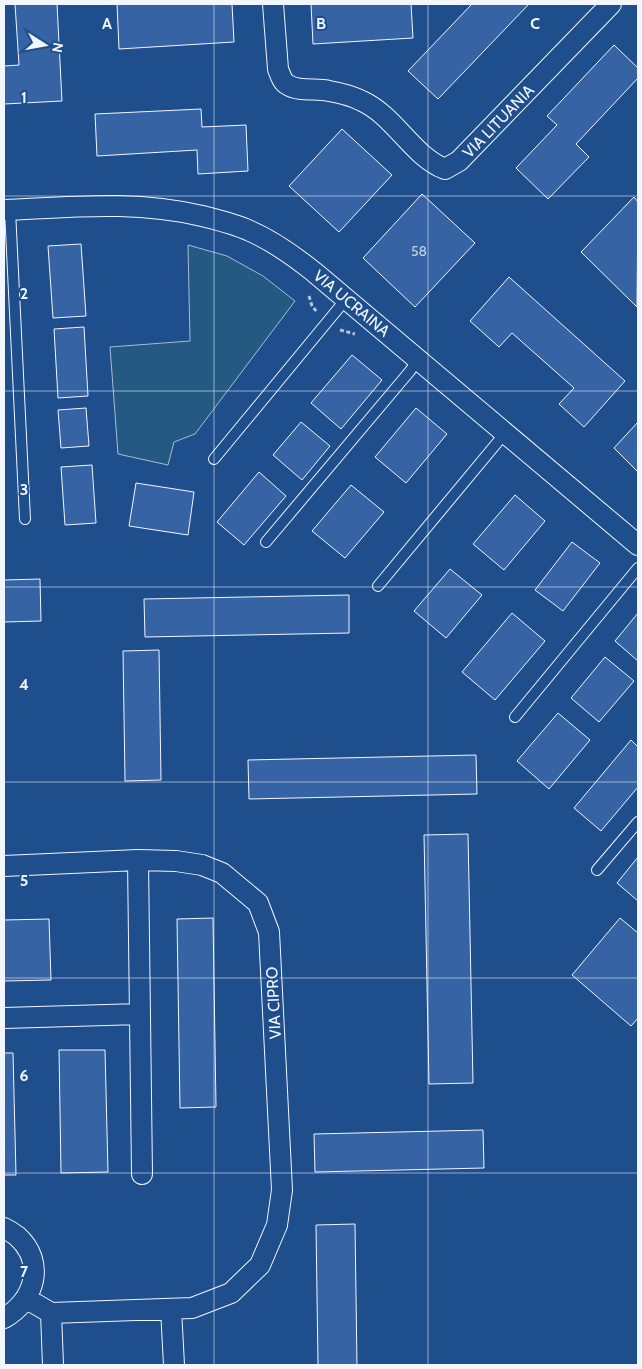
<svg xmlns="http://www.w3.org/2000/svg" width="642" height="1369" font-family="Cabin,sans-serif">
<rect width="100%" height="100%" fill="#1f4e8c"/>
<path fill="#245a82" stroke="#a8bbd7" d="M188 245 227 256 263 276 295 301 195 434 174 442 168 465 118 454 110 347 190 341Z"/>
<path fill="#3563a3" stroke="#f2f6ff" d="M15 4H57L62 101 4 104V66L19 65Z
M117 4H232L234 42 119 49Z
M311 4H411L413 38 313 44Z
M472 4H529L438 99 408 71Z
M614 45 638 68V78L576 144 589 157 548 199 516 168 557 125 547 116Z
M201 109 202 127 246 125 248 171 198 174 197 150 97 156 95 114Z
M342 129 392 175 339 232 289 186Z
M422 194 475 243 415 307 363 258Z
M634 197 638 202 637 307 581 252Z
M81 244 86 316 53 318 48 246Z
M509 277 625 381 584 427 559 404 574 388 512 333 499 347 470 321Z
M84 327 88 396 58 398 54 329Z
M352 355 382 380 341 429 311 403Z
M86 408 89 446 61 448 58 410Z
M416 408 447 434 406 483 375 457Z
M301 422 330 446 302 480 273 455Z
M638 422V472L614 448Z
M92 465 96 523 65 525 61 467Z
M259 472 286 496 244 545 217 522Z
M136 483 194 492 188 535 129 526Z
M351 485 384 512 345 558 312 531Z
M515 495 545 521 504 570 473 544Z
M572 542 600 563 563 611 535 590Z
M450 569 482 595 446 638 414 611Z
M40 579 41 621 4 622V580Z
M349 595V633L145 637 144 599Z
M512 613 545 641 495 700 462 672Z
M638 613V661L615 641Z
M159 650 161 780 125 781 123 651Z
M605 657 634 681 599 722 571 698Z
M558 713 590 740 549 789 517 761Z
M631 740 638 747V787L601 831 574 808Z
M476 755 477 794 249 799 248 760Z
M468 834 473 1083 429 1084 424 835Z
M638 857V901L617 883Z
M213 918 216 1107 180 1108 177 919Z
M620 918 638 933V1018L631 1026 572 975Z
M49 919 51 980 4 981V920Z
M59 1050H105L108 1172 61 1173Z
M4 1053H13L16 1175H4Z
M483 1130 484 1168 315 1172 314 1134Z
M355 1224 357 1365H318L316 1225Z"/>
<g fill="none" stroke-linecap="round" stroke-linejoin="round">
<g stroke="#f2f6ff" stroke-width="12">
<path id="lane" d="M10 210 25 519
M214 459 347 298
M266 542 410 371 419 358
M378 586 506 432
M515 717 638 568
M597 870 638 822"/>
</g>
<g stroke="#f2f6ff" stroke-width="22">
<path id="street" d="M273 4 278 69C280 74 282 82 288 85 299 92 317 88 329 91 341 93 352 96 362 101 395 116 412 156 445 169L459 161 611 4
M4 210C72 207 135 200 202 216 218 220 235 224 250 231 273 241 294 256 314 272L638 545
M138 860 142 1174
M4 866 138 860 176 861 202 865 222 873 258 903 269 932 282 1190 277 1225 260 1265 231 1293 192 1308 51 1313 27 1299
M4 1018 140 1014
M4 1228C8 1230 13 1233 17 1236 46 1262 35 1301 4 1318
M171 1309 174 1365
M51 1313 53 1365"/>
</g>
<path stroke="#b3c4dc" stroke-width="3" stroke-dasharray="4 2.5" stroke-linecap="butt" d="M309 296 312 306 317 312
M340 330 355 334"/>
<use href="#lane" stroke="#1f4e8c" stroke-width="10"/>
<use href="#street" stroke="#1f4e8c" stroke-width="20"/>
</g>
<path fill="none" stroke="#f2f6ff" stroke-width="1" stroke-opacity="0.55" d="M214 4V1365M428 4V1365M4 196H638M4 391H638M4 587H638M4 782H638M4 978H638M4 1173H638"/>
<g text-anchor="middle" stroke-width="4" stroke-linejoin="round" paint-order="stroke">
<g font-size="14" fill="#c3d1e8">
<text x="419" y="256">58</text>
</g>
<g font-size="16" fill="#f2f6ff" stroke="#1f4e8c">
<text transform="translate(498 121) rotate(-46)" y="6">VIA LITUANIA</text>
<text transform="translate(352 303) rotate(40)" y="6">VIA UCRAINA</text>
<text transform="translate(273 1003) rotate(-93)" y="6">VIA CIPRO</text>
</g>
</g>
<g font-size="16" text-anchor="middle" font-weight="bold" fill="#f2f6ff" stroke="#1f4e8c" stroke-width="4" stroke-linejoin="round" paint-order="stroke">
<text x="107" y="29">A</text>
<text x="321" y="29">B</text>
<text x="535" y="29">C</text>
<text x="24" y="103">1</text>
<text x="24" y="299">2</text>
<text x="24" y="495">3</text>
<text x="24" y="690">4</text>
<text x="24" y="886">5</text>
<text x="24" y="1081">6</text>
<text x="24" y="1277">7</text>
</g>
<rect width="642" height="1369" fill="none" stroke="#f2f6ff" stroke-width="10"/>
<g transform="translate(45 45) rotate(101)" stroke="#1f4e8c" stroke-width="4" paint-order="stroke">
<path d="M0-4L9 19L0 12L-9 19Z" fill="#f2f6ff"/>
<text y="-8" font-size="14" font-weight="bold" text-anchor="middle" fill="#f2f6ff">N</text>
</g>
</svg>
